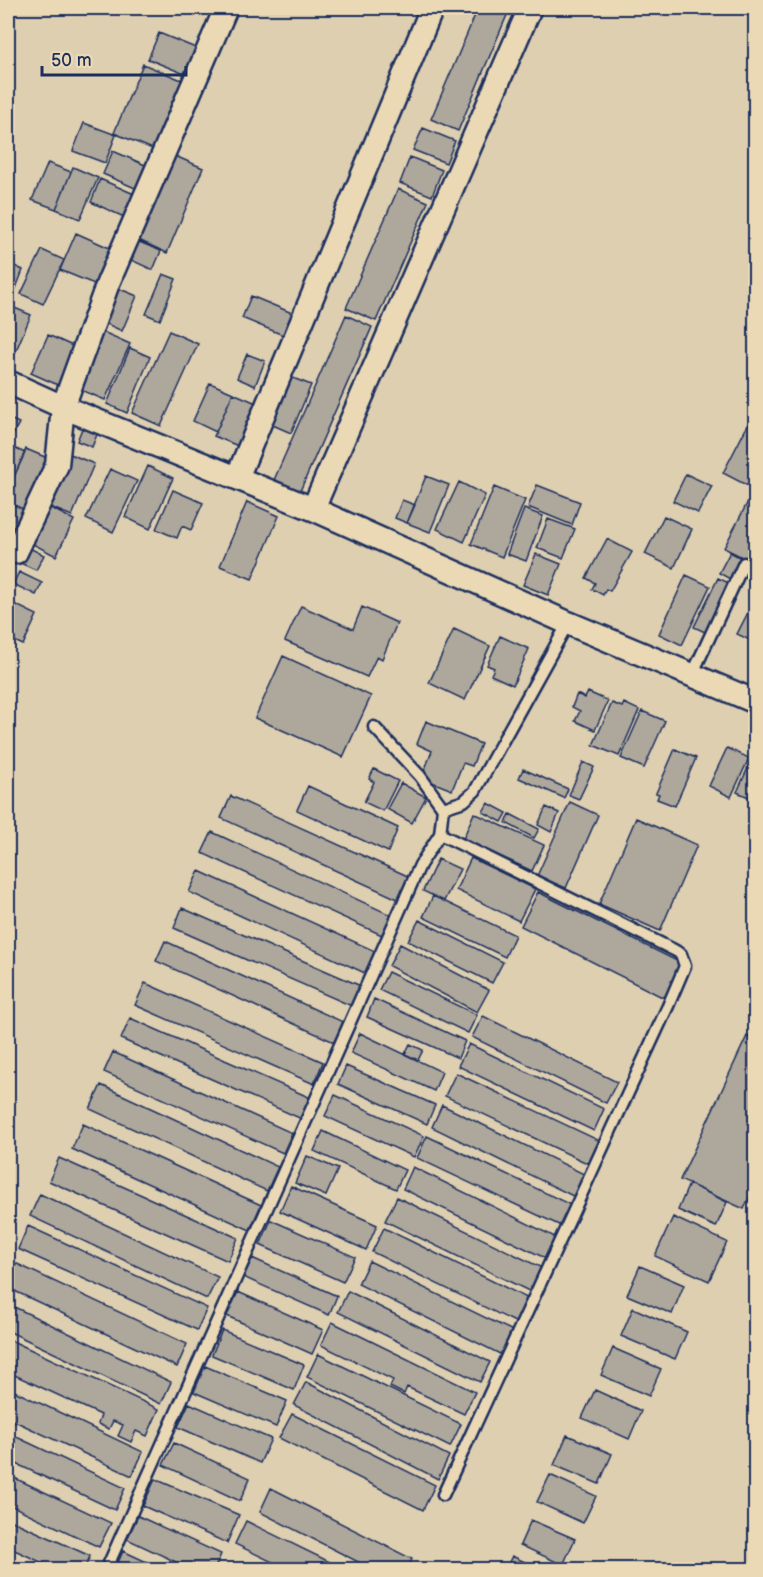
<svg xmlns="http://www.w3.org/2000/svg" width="763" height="1577" font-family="'Balsamiq Sans',sans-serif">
<rect width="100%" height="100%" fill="#decfb1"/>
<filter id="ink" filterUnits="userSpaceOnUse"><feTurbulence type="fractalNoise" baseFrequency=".0167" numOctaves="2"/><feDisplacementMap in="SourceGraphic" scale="12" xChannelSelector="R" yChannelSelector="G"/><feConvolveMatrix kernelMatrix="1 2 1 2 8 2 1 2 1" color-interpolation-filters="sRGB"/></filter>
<g filter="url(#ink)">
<path fill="#aea79c" stroke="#1b2f5e" stroke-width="1.5" d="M478 8H510L458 131 431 119Z
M159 33 198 49 187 75 148 59Z
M143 64 184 81 155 150 114 133Z
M84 123 116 135 105 163 73 151Z
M423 128 455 141 446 163 413 150Z
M113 151 152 168 142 191 103 174Z
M168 153 203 168 167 253 132 237Z
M410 157 442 170 432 196 400 183Z
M48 163 71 172 56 209 32 200Z
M73 167 98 178 80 219 56 209Z
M100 179 134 194 124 217 91 202Z
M398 189 428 202 376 321 346 308Z
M76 233 114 250 99 286 60 270Z
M137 241 161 251 153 270 129 259Z
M42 250 64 260 43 304 21 294Z
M8 263 23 270 13 296 8 294Z
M163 274 176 279 160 320 146 314Z
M113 286 137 296 122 331 98 320Z
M251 296 292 313 283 335 242 318Z
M10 306 31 315 10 365 8 364V312Z
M346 315 372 327 300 491 274 480Z
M169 331 198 344 161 426 132 413Z
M103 332 130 344 105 400 79 389Z
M48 335 77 348 60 386 31 373Z
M130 348 150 357 127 413 107 404Z
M247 354 265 361 255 386 237 378Z
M285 375 311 385 291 433 266 422Z
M210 383 233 393 216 432 193 421Z
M233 393 261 405 243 448 214 436Z
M756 409V480L752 488 723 473Z
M8 418 19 423 8 445Z
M83 426 98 432 92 447 77 441Z
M9 446 25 453 8 490V446Z
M26 449 52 460 29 512 8 502V491Z
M68 453 94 464 72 516 45 505Z
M148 466 173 478 150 529 125 517Z
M110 469 137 481 113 532 86 519Z
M686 474 712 486 698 513 673 501Z
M426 476 449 485 430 532 407 523Z
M459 482 485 495 464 542 437 529Z
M537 485 580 502 572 525 528 507Z
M756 486V564L724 548Z
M494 487 525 500 502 557 471 544Z
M173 490 203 503 191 530 182 526 177 538 156 529Z
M402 500 415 505 407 523 395 518Z
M8 502 27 511 8 545Z
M247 502 279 516 252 579 220 566Z
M45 505 74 520 56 556 27 541Z
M524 509 543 516 526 561 507 554Z
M664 516 692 529 674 568 645 554Z
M548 519 575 529 563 558 537 548Z
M607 539 632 552 610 591 606 589 603 595 592 589 595 583 586 578Z
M23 545 44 555 36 570 16 561Z
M730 552 741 558 730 579 719 573Z
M536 554 561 564 548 595 523 585Z
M19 572 42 583 36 595 13 584Z
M686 575 710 586 682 645 659 634Z
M718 578 731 584 707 633 694 627Z
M756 597V643L737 634Z
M8 601 37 615 23 645 8 638Z
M301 606 353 629 362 607 397 623 382 659 377 656 367 677 285 641Z
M454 629 490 646 465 700 429 683Z
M500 636 529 649 513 685 491 675 494 668 487 665Z
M283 656 371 696 343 757 255 718Z
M588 692 608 701 595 730 575 721 580 711 572 707 577 694 585 698Z
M612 703 622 707 624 703 639 710 619 756 593 745Z
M642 711 665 721 644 768 621 758Z
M426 721 481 744 472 766 463 763 452 790 427 780 428 776 423 774 432 751 417 744Z
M727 748 749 758 731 797 709 786Z
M675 749 696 758 675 806 657 799 659 794 656 793Z
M752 759 756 760V800L737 792Z
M583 762 594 767 579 799 569 795Z
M374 769 398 781 383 811 364 802 374 782 369 779Z
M523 769 568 789 564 798 519 778Z
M401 783 426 797 412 823 387 809Z
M308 786 398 828 388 852 297 810Z
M231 796 412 878 402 901 221 818Z
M570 802 598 815 566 888 537 876Z
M488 803 507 813 502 822 483 812Z
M546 807 559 813 551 832 538 825Z
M474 813 544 845 532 871 463 839Z
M510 814 539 829 534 838 506 823Z
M636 818 697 845 660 931 599 904Z
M212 832 393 916 384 936 202 853Z
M471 858 535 889 519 921 456 890Z
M438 859 460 869 444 901 423 891Z
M199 871 377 952 367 974 189 892Z
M538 892 681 963 664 998 521 926Z
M433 896 515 935 505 957 423 917Z
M182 908 363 987 354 1007 174 928Z
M419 920 503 962 492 983 408 941Z
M165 941 343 1022 334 1042 156 961Z
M400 944 489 990 477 1012 389 966Z
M388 972 477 1015 468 1033 379 990Z
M145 983 323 1062 314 1084 135 1005Z
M374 999 465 1041 458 1058 367 1017Z
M483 1016 617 1082 606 1103 472 1037Z
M130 1018 313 1099 304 1120 121 1039Z
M360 1033 442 1072 434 1091 351 1053Z
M747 1036 756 1040V1183L744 1209 680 1180Z
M410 1044 423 1050 418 1060 405 1054Z
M469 1044 604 1109 594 1131 458 1066Z
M113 1052 292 1133 283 1153 104 1072Z
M346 1066 435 1105 427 1124 338 1084Z
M456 1073 600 1141 589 1164 445 1096Z
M101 1085 278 1167 267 1191 90 1109Z
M335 1095 424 1136 414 1157 325 1116Z
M442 1105 586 1175 575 1197 432 1127Z
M83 1124 261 1205 250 1230 72 1149Z
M323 1131 405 1170 396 1189 314 1151Z
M427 1136 573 1206 563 1227 417 1158Z
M307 1156 338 1169 326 1196 295 1183Z
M59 1158 238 1238 228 1261 49 1181Z
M413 1167 557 1238 547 1259 403 1189Z
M689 1184 727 1202 716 1227 678 1210Z
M291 1186 377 1225 366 1250 280 1211Z
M40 1194 218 1277 207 1299 30 1216Z
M397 1197 544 1269 533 1293 385 1221Z
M673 1217 727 1242 709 1281 655 1256Z
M271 1220 355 1257 343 1282 260 1245Z
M28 1226 207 1308 197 1330 18 1249Z
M384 1228 529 1299 517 1323 372 1252Z
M252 1258 337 1296 329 1315 243 1277Z
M369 1261 513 1331 502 1355 358 1284Z
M13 1262 187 1344 177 1367 8 1288V1275Z
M640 1266 684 1285 672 1314 627 1295Z
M348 1291 490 1362 480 1382 338 1312Z
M238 1292 323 1330 312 1354 227 1316Z
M8 1304 171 1382 161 1404 8 1331Z
M633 1308 687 1332 675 1359 621 1336Z
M332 1322 475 1392 464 1414 407 1387 404 1394 390 1387 393 1380 321 1345Z
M222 1330 304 1365 294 1390 212 1355Z
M8 1339 159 1409 147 1436 136 1431 131 1442 118 1436 123 1425 113 1421 109 1429 98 1424 101 1415 8 1372Z
M613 1348 661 1369 649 1396 601 1375Z
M318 1354 461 1424 450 1447 307 1377Z
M205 1366 287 1401 276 1427 194 1392Z
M306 1382 449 1456 438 1479 294 1405Z
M8 1388 143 1452 132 1476 8 1418Z
M595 1390 641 1411 629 1439 582 1418Z
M189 1403 271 1439 260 1463 178 1427Z
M292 1414 435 1485 423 1510 279 1438Z
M8 1433 125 1488 115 1510 8 1460Z
M567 1435 612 1454 599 1484 554 1465Z
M174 1443 250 1478 240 1501 163 1465Z
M8 1475 111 1523 99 1547 8 1504Z
M550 1475 596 1496 583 1523 537 1502Z
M155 1479 239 1515 227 1543 143 1506Z
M271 1488 412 1559 407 1570H374L260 1512Z
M138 1516 221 1554 214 1570H193L127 1539Z
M8 1519 90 1556 84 1570H58L8 1547Z
M531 1520 575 1539 563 1565 520 1545Z
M246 1521 346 1570H289L235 1544Z
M123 1551 164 1570H115Z
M512 1556 542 1570H505Z
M8 1560 29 1570H8Z"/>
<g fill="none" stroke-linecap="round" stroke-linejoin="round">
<g stroke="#1b2f5e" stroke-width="15">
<path id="lane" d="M692 675 744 563
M374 727 420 776 443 808
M440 834 674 950 681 954 685 966 668 1006 443 1495
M106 1570 420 865 440 834 443 808 464 801 475 791 568 623"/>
</g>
<g stroke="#1b2f5e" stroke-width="27">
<path id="street" d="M8 382 63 407 313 509 568 623 756 702
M237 478 432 8
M313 509 530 8
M16 552 57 465 63 407 108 283 226 8"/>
</g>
<use href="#lane" stroke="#ebd9b6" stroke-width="10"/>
<use href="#street" stroke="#ebd9b6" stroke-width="22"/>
</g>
</g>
<rect width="763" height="1577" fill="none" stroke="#ebd9b6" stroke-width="30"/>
<rect x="15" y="15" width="733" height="1547" fill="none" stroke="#1b2f5e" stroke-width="2" filter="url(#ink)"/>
<path d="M42 66v9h144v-9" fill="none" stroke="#1b2f5e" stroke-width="3"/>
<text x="51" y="66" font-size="18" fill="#1b2f5e" stroke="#ebd9b6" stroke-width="4.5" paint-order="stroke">50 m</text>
</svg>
